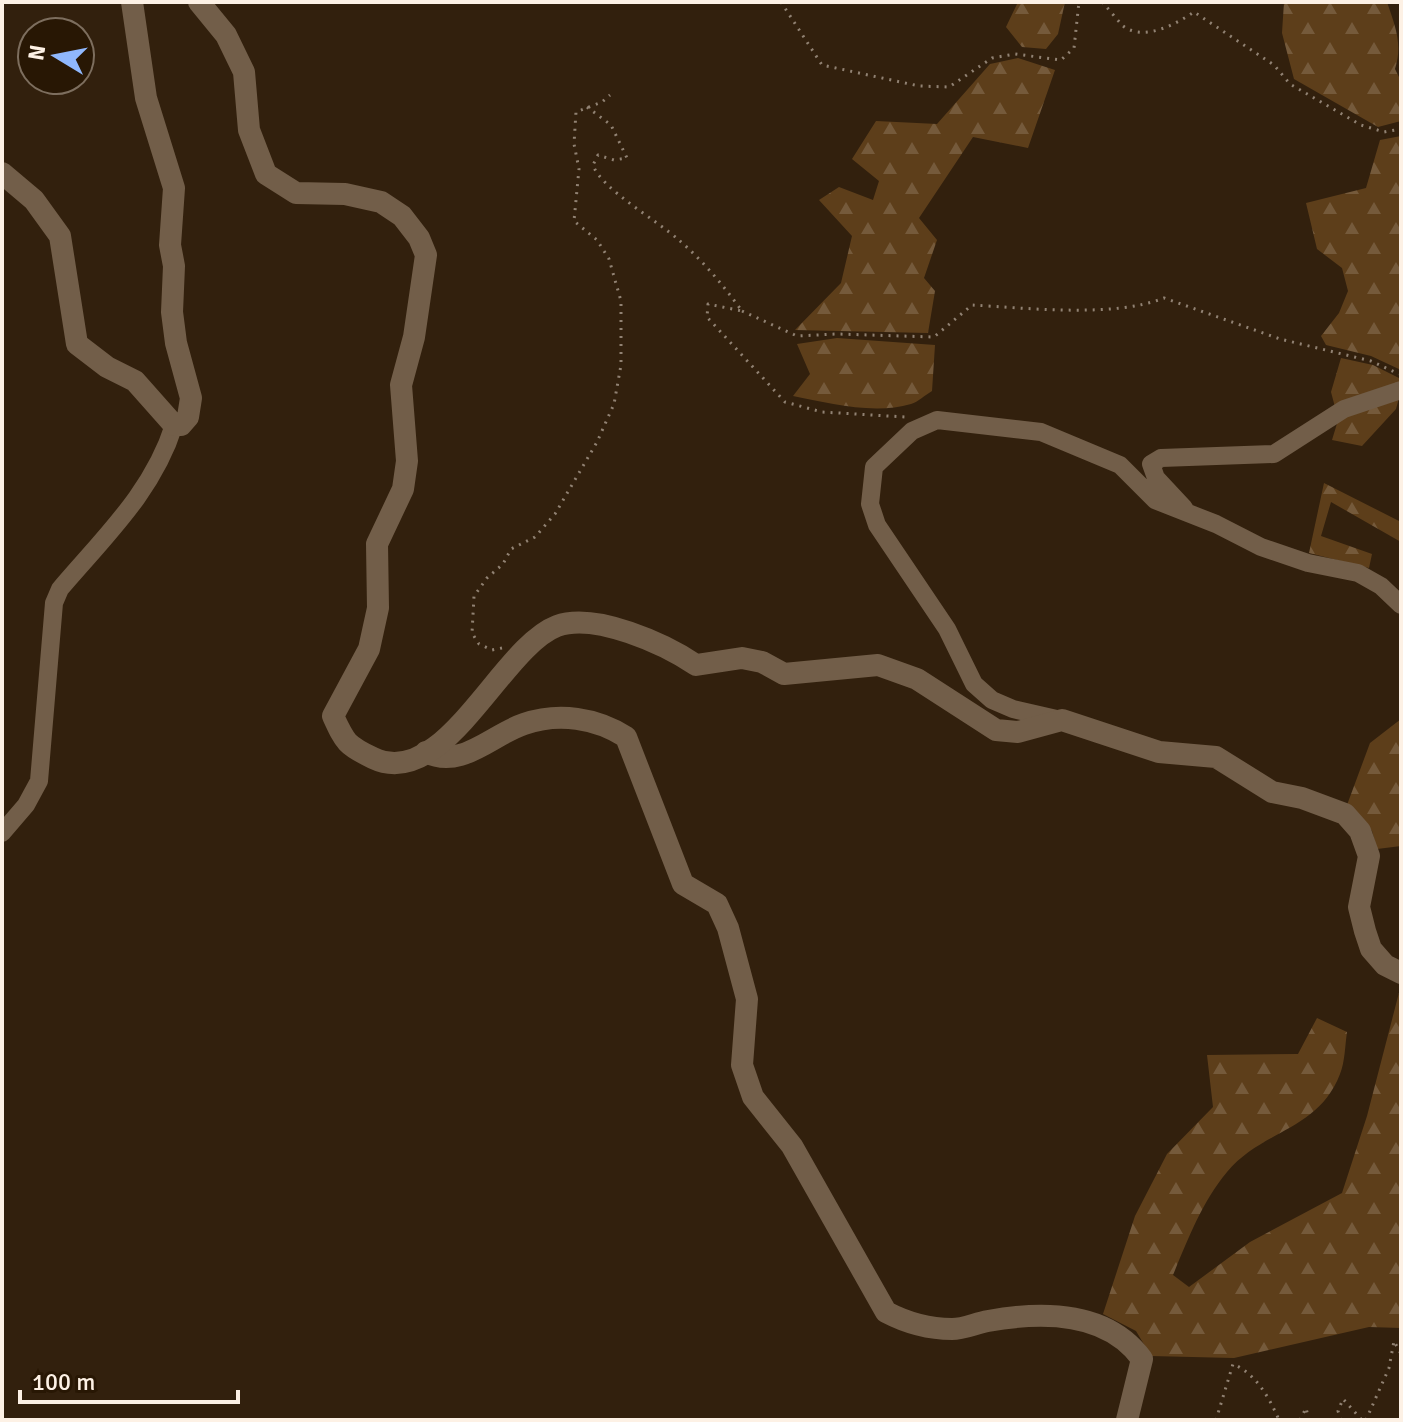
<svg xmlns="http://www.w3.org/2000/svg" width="1403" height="1422" font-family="Signika,sans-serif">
<defs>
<pattern id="forest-firs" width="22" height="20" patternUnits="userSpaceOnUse" patternTransform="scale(2)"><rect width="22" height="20" fill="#5d3e1a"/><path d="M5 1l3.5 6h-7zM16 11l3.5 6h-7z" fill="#755a3b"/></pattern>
</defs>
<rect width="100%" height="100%" fill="#32200d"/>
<path fill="url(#forest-firs)" d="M1018 2H1065L1058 34 1046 49 1022 47 1006 27Z
M1284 2H1387C1395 26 1403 44 1395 69L1401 81V121L1378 127 1294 79 1282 33Z
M1018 58 1055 70 1028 148 973 137 919 218 937 240 924 278 935 291 928 333 795 330 841 283 852 236 819 200 839 187 873 200 879 181 852 159 876 121 937 124 990 64Z
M1401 136V370L1371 356 1326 345 1321 336 1339 313 1348 291 1342 268 1317 249 1306 203 1366 188 1380 140Z
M837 338 935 345 932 391C925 395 918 402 911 404 874 415 828 403 793 396L810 374 797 344Z
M1341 358 1373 365 1399 378 1401 386 1335 407 1331 392Z
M1399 398 1396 409 1362 446 1332 440 1339 417Z
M1324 483 1401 522V542L1331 502 1321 536 1372 554 1369 568 1309 553Z
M1401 719V846L1377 849 1372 831 1347 805 1370 743Z
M1401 985V1328L1369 1327 1234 1358 1151 1356 1136 1331 1103 1314 1135 1216 1167 1154 1213 1107 1207 1055 1298 1054 1317 1018 1347 1032C1345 1045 1345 1062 1340 1074 1318 1131 1263 1129 1227 1172 1202 1202 1188 1239 1173 1275L1189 1287 1250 1242 1342 1193 1367 1116Z"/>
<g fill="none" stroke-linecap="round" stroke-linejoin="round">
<path stroke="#918273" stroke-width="3" stroke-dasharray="2 6" stroke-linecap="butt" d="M781 2 822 65 919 86 949 87 992 58 1015 54 1061 60 1074 48 1079 2
M1102 2C1109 9 1116 19 1123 26 1144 42 1176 24 1194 12L1274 65 1290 84 1361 125 1384 132 1401 129
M587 107 611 125 627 158 614 160 598 155 593 165C601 189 657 220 680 241 704 262 723 285 742 311L708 304 707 317 785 402 822 412 905 417
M742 311 797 336 837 334 934 337 972 305C1027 308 1114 318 1164 298L1280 339 1371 361 1399 374
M502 648 492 650 479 644 472 633 474 596 487 578 503 564 511 549 535 537 555 514 597 442 614 404 621 365V301L609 259 597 240 574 221 579 169 574 144 576 112 602 102 610 95
M1216 1420 1233 1364C1256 1374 1269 1397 1279 1420
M1300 1420 1306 1408 1309 1420
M1341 1420 1338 1411 1343 1399 1362 1420
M1366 1420 1389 1368 1394 1341 1401 1354"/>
<path stroke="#725e49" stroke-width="18" d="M1184 508 1156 478 1151 464 1161 458 1274 454 1344 409 1401 390
M1061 720 1013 709 992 700 974 684 947 629 877 525 870 504 874 467 912 431 937 420 1041 432 1120 465 1155 500 1216 524 1261 547 1308 563 1358 573 1381 586 1401 605
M2 833 26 805 39 781 54 603 60 589C104 537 153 492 174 425"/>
<path stroke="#725e49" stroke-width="22" d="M426 752C461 770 491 735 524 724 559 712 596 718 626 737L683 884 717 904 728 928 747 999 742 1065 753 1097 792 1146 886 1312C907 1323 927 1329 952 1329 964 1329 976 1323 988 1321 1043 1311 1107 1311 1142 1359L1127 1420"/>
<path stroke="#725e49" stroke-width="22" d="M199 2 226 35 244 72 249 130 266 174 296 193 345 194 381 202 402 216 419 238 426 255 414 337 401 385 407 461 403 489 377 544 378 608 369 649 333 716C345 742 346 745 373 758 444 792 501 647 557 626 595 612 665 644 696 665L742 658 762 662 784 674 878 665 917 679 996 730 1018 732 1062 720 1159 752 1216 757 1272 792 1302 798 1345 814 1360 831 1369 856 1359 907 1365 931 1371 949 1385 965 1401 973
M2 173 34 200 60 236 77 344 107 367 135 381 174 425H181L188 417 191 398 176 343 172 312 174 266 170 245 174 188 146 98 132 2"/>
</g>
<rect width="1403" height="1422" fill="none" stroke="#fdf1e5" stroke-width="8"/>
<g transform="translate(56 56) rotate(280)"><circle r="38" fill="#281704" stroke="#7d6e5e" stroke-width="2"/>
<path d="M0-6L14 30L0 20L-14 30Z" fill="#90b8fd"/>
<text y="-12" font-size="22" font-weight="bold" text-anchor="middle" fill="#fdf1e5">N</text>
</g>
<path d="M20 1390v12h218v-12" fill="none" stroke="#fdf1e5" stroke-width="4"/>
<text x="32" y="1390" font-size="24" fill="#fdf1e5" stroke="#281704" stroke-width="6" paint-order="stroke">100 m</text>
</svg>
